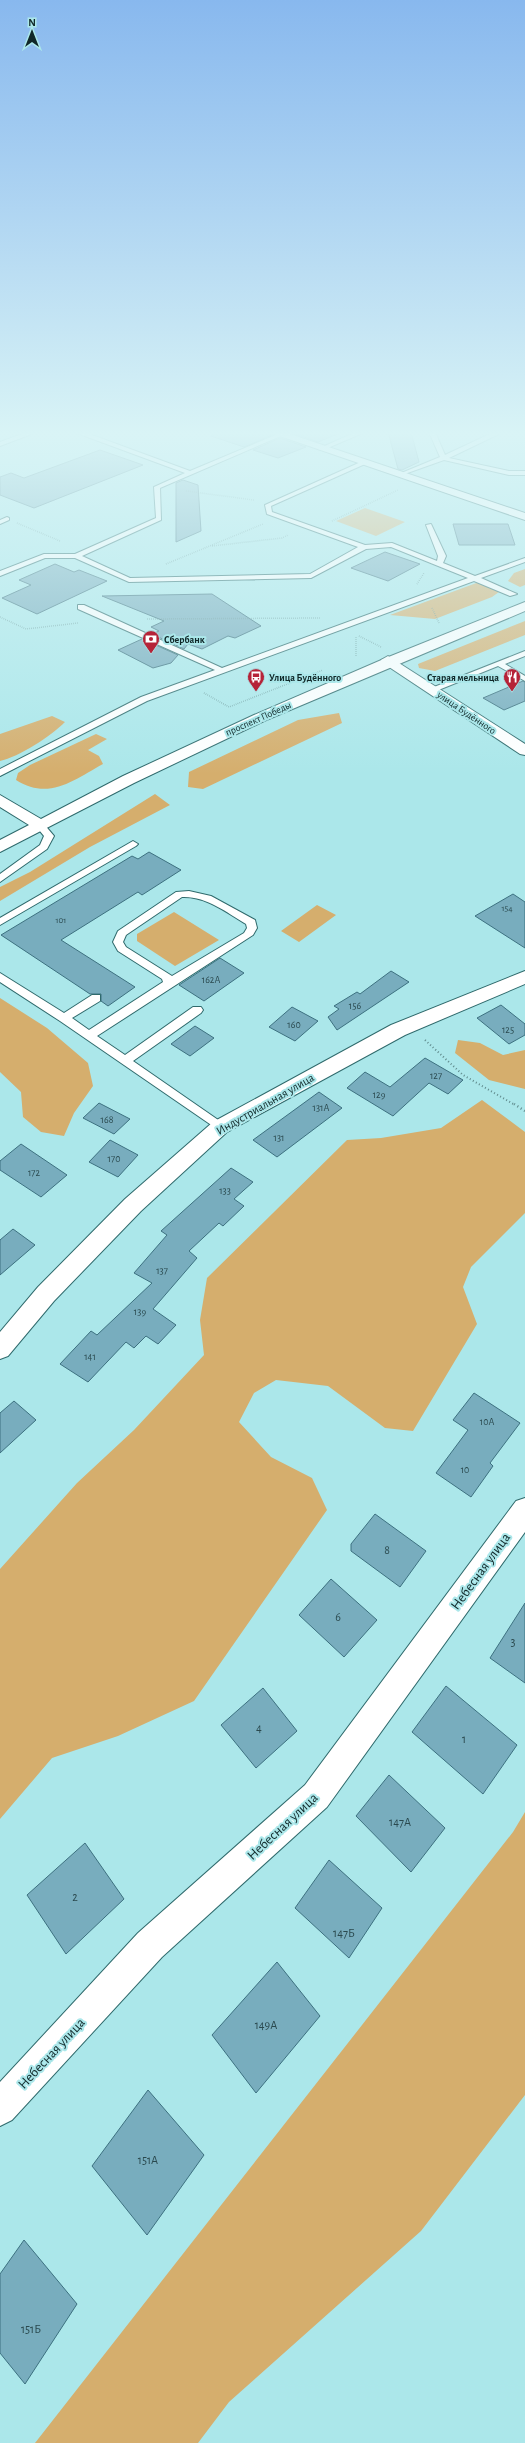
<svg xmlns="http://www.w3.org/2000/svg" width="525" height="2443" font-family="'Alegreya Sans',sans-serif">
<rect width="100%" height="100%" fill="#abe7ea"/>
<path fill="#d5ae6d" d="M365 508 405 522 376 536 336 521Z
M525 569V585L520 587 508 581 514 573Z
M479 582 499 592 492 597 435 619 390 615Z
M525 621V635L435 671 419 668 418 664Z
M339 713 342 723 203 789 188 787 189 772 298 720Z
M52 716 65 722C51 736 19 757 0 761V734Z
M96 734 107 739 88 750 99 756 103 764C74 780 49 801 16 780L18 773 30 765Z
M155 794 170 805 90 847 0 901V887L30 872Z
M317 905 336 915 299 942 281 931Z
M174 912 219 940 175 966 137 941V934Z
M0 998 47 1028 88 1063 93 1086 74 1113 64 1136 41 1132 23 1117 21 1092 0 1072Z
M458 1040 480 1043 503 1055 525 1050V1089L489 1080 455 1053Z
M482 1100 525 1132V1213L471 1267 463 1287 477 1324 413 1431 385 1428 328 1386 276 1380 254 1393 239 1422 271 1457 312 1478 327 1510 194 1701 118 1736 52 1758 0 1819V1569L77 1483 134 1430 204 1355 200 1320 207 1278 347 1140 381 1138 441 1128Z
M525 1812V2095L421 2231 229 2402 198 2443H35L513 1832Z"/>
<path fill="#78adbe" stroke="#3d7180" d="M212 432H267L272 435 244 447 211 436Z
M290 432H340V433L318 442Z
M388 432H411L419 462 402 470 398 469Z
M280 438 306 447 278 458 253 450Z
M100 450 143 465 34 508 0 495V477L11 473 24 478Z
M183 480 198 485 201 531 176 542V483Z
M453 524H508L515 545H459Z
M385 552 420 564 388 581 351 568Z
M55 564 74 572 79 570 107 581 37 614 2 598 31 585 19 580Z
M212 594 261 626 235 638 228 636 202 649 188 644 184 649 152 634 159 631 151 627 164 621 102 596Z
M142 639 178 655 171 663 153 668 118 650Z
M523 681 525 682V701L504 710 483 698Z
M149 852 181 870 142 895 138 892 61 940 135 987 108 1006 101 1001V994H90L1 935 132 856 138 859Z
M513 894 525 902V948L475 916Z
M220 958 244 973 204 1001 179 985Z
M391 971 409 982 337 1030 328 1017 339 1009 334 1006 357 992 360 994Z
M501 1005 525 1024V1035L509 1044 477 1018Z
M292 1007 318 1021 295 1041 269 1027Z
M195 1026 214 1038 190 1056 171 1044Z
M425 1058 463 1080 448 1094 429 1083 393 1116 347 1088 365 1072 390 1087Z
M319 1092 342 1108 277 1157 253 1140Z
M99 1103 130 1119 114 1134 83 1118Z
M110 1140 138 1155 118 1177 89 1162Z
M21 1144 67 1175 41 1197 0 1170V1161Z
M231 1168 253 1182 234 1199 244 1206 223 1226 219 1223 189 1251 197 1258 153 1309 176 1325 158 1344 146 1336 134 1348 126 1342 88 1382 60 1364 91 1331 97 1335 152 1283 134 1273 167 1235 161 1231Z
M13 1229 35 1245 0 1275V1240Z
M474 1393 520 1423 490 1463 493 1466 471 1497 436 1473 468 1430 453 1420Z
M14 1401 36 1420 0 1453V1413Z
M375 1514 426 1551 400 1587 351 1551V1544Z
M331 1579 377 1620 344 1657 299 1615Z
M525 1603V1683L490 1658Z
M446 1686 517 1745 483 1794 412 1732Z
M263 1688 297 1731 256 1768 221 1725Z
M389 1775 445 1828 411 1872 356 1816Z
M85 1843 124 1899 66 1954 27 1895Z
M329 1860 382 1908 349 1958 295 1908Z
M277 1962 320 2016 256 2093 212 2035Z
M148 2090 204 2155 147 2235 92 2166Z
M24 2240 77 2304 25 2384 0 2353V2274Z"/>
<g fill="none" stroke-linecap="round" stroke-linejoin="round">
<g stroke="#2f6a6c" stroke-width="2">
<path id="service" d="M27 432H37L0 446V442Z
M74 432H84L190 471 278 434 283 435 160 488 161 520 82 556 130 578 310 574 358 547 267 514 265 505 363 461 365 464 271 506 272 512 365 545 392 543 437 561 438 556 426 525 431 524 446 556 443 563 475 576 525 558V562L481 578 517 594 510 596 474 581 147 701 0 776V769L141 697 215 670 78 609V605H84L222 668 468 578 391 547 366 549 311 578 129 582 75 558H45L0 576V571L44 554H75L156 518 154 487 185 473Z
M356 432H365L323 450 318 449Z
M429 432H435L445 455 494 432H503L449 458 509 471H525V475H509L444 460 399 476V474L440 457Z
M7 517 9 518V520L0 524V520Z
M525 651V656L505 664 525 676V681L498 666 436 691 429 689Z
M40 822 43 823 54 836 47 849 0 882V874L40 845 44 836 35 825Z
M133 841 138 844 136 846 0 925V918Z
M189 891 211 896 255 920 257 928 253 935 97 1036 125 1055 193 1007H201L203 1010 201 1013 133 1061 224 1124 226 1127 224 1130 220 1131 60 1021 0 982V973L64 1013 92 995H100V1001L72 1018 89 1030 163 982 162 979 118 951 113 942 118 931 176 892ZM182 897C206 896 226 912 246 924L247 928 244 933 172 976 126 947 123 942 126 935Z"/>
</g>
<g stroke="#2f6a6c" stroke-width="2">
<path id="minor" d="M268 432H284L525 513V520Z
M388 656 525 744V755L520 754 383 663 381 660Z
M525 971V984L405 1035 227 1132 141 1211 54 1301 8 1356 0 1359V1332L38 1287 125 1199 213 1122 391 1025Z
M525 1498V1532L327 1807 162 1957 12 2120 0 2126V2082L138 1933 305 1785 516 1501Z"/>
</g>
<g stroke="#2f6a6c" stroke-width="2">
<path id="secondary" d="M525 602V611L264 721 134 783 0 852V840L29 825 0 807V795L41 819 123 776 254 715 386 658Z"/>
</g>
<path stroke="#618c8e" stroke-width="1.5" stroke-dasharray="0.5 1.5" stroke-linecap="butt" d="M186 491 254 500
M332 521 398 490
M17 523 60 541
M212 546 282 538 288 535
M166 564 263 524
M417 584 424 573
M432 608 439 623
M0 617 26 629 78 623
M147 619 320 618
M359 636 381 647
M356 637V657
M204 693 229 707 323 670"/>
<path stroke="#618c8e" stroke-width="2" stroke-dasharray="1 2.5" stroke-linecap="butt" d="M425 1040 463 1075 515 1105"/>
<path stroke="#618c8e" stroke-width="2.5" stroke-dasharray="1 3" stroke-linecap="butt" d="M514 1104 525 1111"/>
<use href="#service" fill="#fff" fill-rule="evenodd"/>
<use href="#minor" fill="#fff" fill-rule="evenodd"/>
<use href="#secondary" fill="#fff" fill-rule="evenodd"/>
</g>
<linearGradient id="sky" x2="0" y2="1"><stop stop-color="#88b8ee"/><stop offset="0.56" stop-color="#d9f4f6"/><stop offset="1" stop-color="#d9f4f6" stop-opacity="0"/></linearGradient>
<rect width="525" height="774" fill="url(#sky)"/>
<defs>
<g id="bank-pin" transform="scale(0.9)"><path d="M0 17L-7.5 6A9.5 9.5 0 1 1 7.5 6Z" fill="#b52338" stroke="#abe7ea"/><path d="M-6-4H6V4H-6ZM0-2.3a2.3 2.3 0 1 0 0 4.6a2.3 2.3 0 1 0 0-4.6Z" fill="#fff"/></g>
<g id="bus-pin" transform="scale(0.9)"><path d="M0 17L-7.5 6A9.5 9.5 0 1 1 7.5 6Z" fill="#b52338" stroke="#abe7ea"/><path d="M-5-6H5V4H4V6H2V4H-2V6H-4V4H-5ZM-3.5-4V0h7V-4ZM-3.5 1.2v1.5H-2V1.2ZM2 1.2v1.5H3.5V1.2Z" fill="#fff"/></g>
<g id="restaurant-pin" transform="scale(0.9)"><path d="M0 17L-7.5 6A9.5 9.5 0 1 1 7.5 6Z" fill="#b52338" stroke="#abe7ea"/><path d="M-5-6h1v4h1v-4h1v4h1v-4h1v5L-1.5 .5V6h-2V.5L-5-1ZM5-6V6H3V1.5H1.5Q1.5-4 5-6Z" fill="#fff"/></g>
</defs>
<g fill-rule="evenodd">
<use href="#bank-pin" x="151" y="639"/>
<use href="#bus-pin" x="256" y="677"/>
<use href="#restaurant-pin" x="512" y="677"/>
</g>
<g text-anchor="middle" stroke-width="4" stroke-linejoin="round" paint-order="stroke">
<g font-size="9" fill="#2a494e">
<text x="507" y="911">154</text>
<text x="61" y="923">101</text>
</g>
<g font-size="10" font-weight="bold" fill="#102829" stroke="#abe7ea" text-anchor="start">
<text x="164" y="643">Сбербанк</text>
<text x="269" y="681">Улица Будённого</text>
<text x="499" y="681" text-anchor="end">Старая мельница</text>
</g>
<g font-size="10" fill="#102829" stroke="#abe7ea">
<text transform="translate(467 712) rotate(34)" y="4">улица Будённого</text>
<text transform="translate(258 718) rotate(-24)" y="4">проспект Победы</text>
</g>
<g font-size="10" fill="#2a494e">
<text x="211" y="983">162А</text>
<text x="355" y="1009">156</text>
<text x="294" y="1028">160</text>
<text x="508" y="1033">125</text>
<text x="436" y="1079">127</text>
<text x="379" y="1098">129</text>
<text x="321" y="1111">131А</text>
<text x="107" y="1123">168</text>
<text x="279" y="1141">131</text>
<text x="114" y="1162">170</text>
<text x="34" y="1176">172</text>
<text x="225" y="1194">133</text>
<text x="162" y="1274">137</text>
<text x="140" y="1315">139</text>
<text x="90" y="1360">141</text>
<text x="487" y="1425">10А</text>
<text x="465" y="1473">10</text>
</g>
<g font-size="12" fill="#102829" stroke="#abe7ea">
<text transform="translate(265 1104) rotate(-30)" y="4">Индустриальная улица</text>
</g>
<g font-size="12" fill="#2a494e">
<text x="387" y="1554">8</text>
<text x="338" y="1621">6</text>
<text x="513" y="1646">3</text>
<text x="259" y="1732">4</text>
<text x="464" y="1743">1</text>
<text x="400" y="1826">147А</text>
<text x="75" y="1901">2</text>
<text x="344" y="1937">147Б</text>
<text x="266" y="2029">149А</text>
<text x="148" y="2164">151А</text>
<text x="31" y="2333">151Б</text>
</g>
<g font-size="14" fill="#102829" stroke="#abe7ea">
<text transform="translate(480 1571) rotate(-54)" y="5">Небесная улица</text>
<text transform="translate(282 1826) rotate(-43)" y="5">Небесная улица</text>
<text transform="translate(51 2053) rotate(-47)" y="5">Небесная улица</text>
</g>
</g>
<g transform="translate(32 32)" stroke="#abe7ea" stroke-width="3" paint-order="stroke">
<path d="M0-3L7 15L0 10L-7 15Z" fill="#102829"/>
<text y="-6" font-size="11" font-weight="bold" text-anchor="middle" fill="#102829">N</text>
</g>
</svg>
